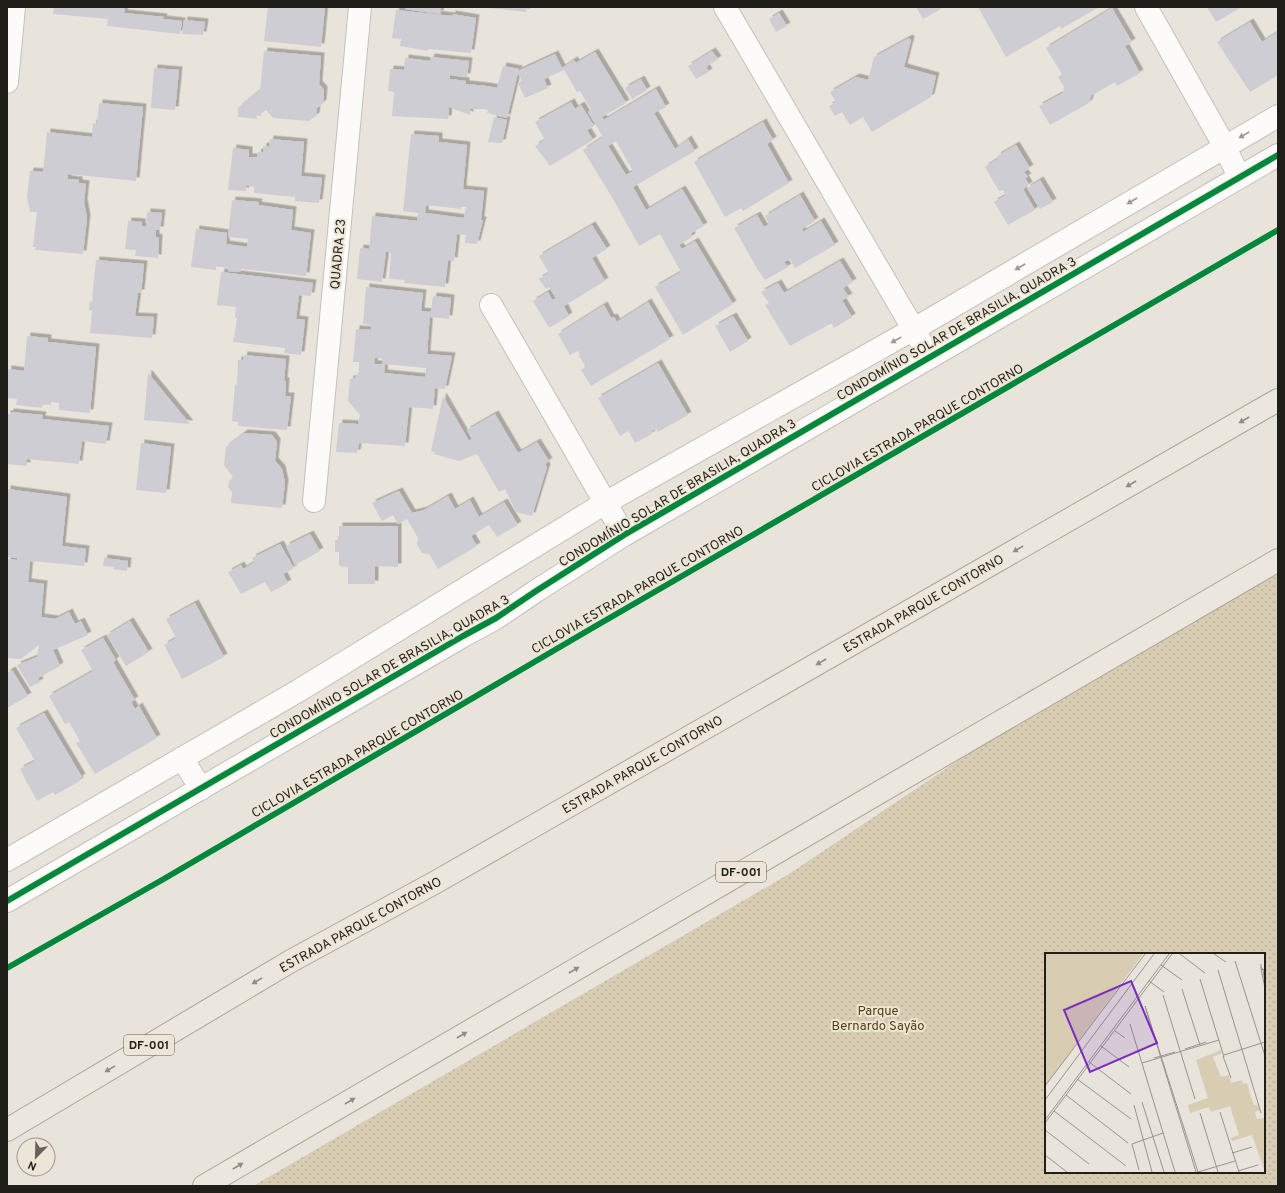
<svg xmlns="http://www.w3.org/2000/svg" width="1285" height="1193" font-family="Overpass,sans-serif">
<defs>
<pattern id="park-dots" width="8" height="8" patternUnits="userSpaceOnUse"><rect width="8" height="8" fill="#d8cdb2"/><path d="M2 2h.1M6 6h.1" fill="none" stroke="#b9b098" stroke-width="1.8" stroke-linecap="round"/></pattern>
<filter id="shadow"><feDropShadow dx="3.5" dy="-3.5" stdDeviation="0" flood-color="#0004"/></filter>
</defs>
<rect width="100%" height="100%" fill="#e8e4db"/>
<path fill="url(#park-dots)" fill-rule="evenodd" d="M1278 561V1186H253L789 874 1132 644ZM1046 954H1264V1172H1046Z"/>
<path fill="#cecdd4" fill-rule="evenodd" filter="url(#shadow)" d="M54 7H125L124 13 164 17 163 19 182 21 180 34 107 26 108 19 53 14Z
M268 7H325L321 47 264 41Z
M405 7H441L440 14 405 9Z
M489 7H527L526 12 489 8Z
M916 7H940L941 9 923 19Z
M978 7H1099L1061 29 1060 26 1006 57Z
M1207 7H1242L1216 22Z
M1112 8 1132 42 1125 46 1140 73 1117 86 1115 82 1093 95 1092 93 1089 103 1050 125 1039 106 1063 93 1064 87 1058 77 1062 74 1046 48Z
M396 10 452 16V14L476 18 471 53 428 49V51L400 46 401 39 392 38Z
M779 13 787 26 776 32 769 19Z
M184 20 205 22 203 35 182 34Z
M1250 22 1262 42 1278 32V75L1250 92 1217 42Z
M909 38 911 40 904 67 936 76 931 97 872 132 863 117 850 125 842 112 835 116 829 106 836 102 830 92 856 77 868 80 874 57Z
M264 51 321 56 319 84 324 90 323 103 317 108 316 116 309 121 273 118 266 110 256 117 258 119 238 117V108L260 90Z
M712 51 718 59 706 67 709 72 696 79 688 66Z
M595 52 626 103 602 117 604 120 656 89 666 107 654 113 675 149 688 139 695 151 633 187 646 210 682 189 704 226 691 233 692 237 679 245 682 249 695 241 733 304 683 335 655 287 681 272 660 234 639 246 613 199 583 150 603 137 588 112 591 110 580 91 577 92 564 70 544 79 548 88 525 98 518 83 522 81 518 73 507 118 487 113 488 110 482 109H470V115L449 107 448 119 392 116 394 92 388 91 390 69 404 70 405 58 430 61 431 57 469 61 467 77 450 75V79L466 81V84L486 86 497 88 503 66 519 69 518 71 555 54 562 68 574 60 576 63ZM616 141 633 171 626 175 608 146Z
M154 68 179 70 175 110 151 108Z
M641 79 647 90 632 99 625 88Z
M571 102 575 109 581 105 594 126 587 130 593 140 550 166 535 146 545 140 535 122Z
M99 103 143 107 136 181 68 174V179L79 180V183L86 184 84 202 87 218 83 254 35 250 36 247H33L37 212H30L27 197 30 171 43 172 47 132 92 137 93 123 97 124Z
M494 117 507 120 502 143 488 142Z
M763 122 773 140 767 144 789 183 743 211 741 208 725 217 694 162Z
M411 134 439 136V142L467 145 463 189 484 191 481 220H483L477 244 465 243 466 235 457 234 454 261 448 260 445 287 404 283 405 280 389 279 391 254 390 252H386L382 282 357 279 360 248 369 249 372 216 417 221 418 213 403 211ZM426 205 461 209V207H466L464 218 425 213Z
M270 139 304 142 301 176 322 178 319 203 295 201V197L254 193V187L246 185V191L228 190 233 148 249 150V157H257L258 152H263V146L269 147Z
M1016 145 1030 168 1024 172 1028 177 1025 178 1029 185 1023 189 1035 210 1008 225 994 202 1006 195 1003 190 999 191 985 167 999 158 997 156Z
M1040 180 1053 202 1040 209 1027 188Z
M800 195 815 221 802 229 803 232 821 221 835 245 795 268 790 259 784 262 788 267 765 280 758 270 734 228 757 215 764 227 769 224 765 216Z
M232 200 259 202 258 205 293 210 291 230 311 233 306 276 241 269 240 272 228 271V268L216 266V270L191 267 196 229 227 233 226 244 247 247 248 239 228 237Z
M147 212 162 213 160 230H156V237L159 238 158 258 135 256 136 250 125 249 128 221 142 222V226L146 227Z
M592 225 607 249 592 258 605 281 564 306 569 316 549 328 533 301 548 292 552 300 556 298 549 287 546 289 539 279 549 273 539 256Z
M96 260 144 264 141 293H138L135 316 154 317 152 338 90 333 92 311 89 310 90 301 93 302 94 298H92Z
M840 261 853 282 843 288 849 297 842 300 852 317 834 328 832 324H830L790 346 765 305 769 303 761 292 778 283 784 293Z
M221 272 313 283 311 296 299 295 296 319 305 320 301 355 284 353 285 348 233 342 236 325 237 318H235L236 307 217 305Z
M366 287 423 293 421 311 430 312 427 354 452 356 445 389 435 388 433 409 409 407 405 446 359 443 357 453 336 452 339 423 358 424 360 415 348 401 350 379H354L359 372V362H353L356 329 371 330V325L363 324ZM375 358H382V364H374ZM385 364 426 368 425 377 384 373Z
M433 296 451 298 449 319 430 317Z
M648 302 670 339 591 386 581 370 586 367 579 356 580 355 578 351 570 355 558 334 604 305 611 318 614 317 617 322Z
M733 316 748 341 730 352 715 326Z
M27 336 48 338V342L96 347 90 413 59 410V403L51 402V405L43 404 42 408 16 405 17 399 7 398 8 369 24 371Z
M244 355 286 359 284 381H286L285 396H291L287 430 238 426V422L232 421 235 384 237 385 238 360H243Z
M658 363 688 415 658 432 656 428 651 432 652 434 635 443 628 431 620 436 598 398Z
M148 373 190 424 144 420Z
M443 396 469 441 472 439 467 430 495 414 518 453 537 442 549 461 545 464 547 467 532 516 516 512 505 489 499 492 477 454 459 461 434 454 435 452 431 451Z
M10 412 43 415 42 419 109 426 106 444 82 441 79 464 27 459V466L7 464 8 436H7V414H10Z
M244 433 272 435 277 442 275 461 282 469 285 483 282 508 231 503 232 492 228 487 229 481 233 477 224 465 226 447Z
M141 443 171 447 166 493 136 490Z
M7 489 67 497 62 546 86 549 84 566 30 561 28 582 44 584 41 617 55 619 69 612 75 624 81 621 88 635 53 650 60 666 38 678 40 682 30 687 17 665 37 657 39 645 21 659 7 658V559L17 560V558L7 557Z
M399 491 412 513 424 510 448 496 455 509 470 500 479 517 504 502 518 525 497 537 489 525 471 536 477 546 438 569 429 554 422 553 417 544 418 538 407 519 398 524 393 515 382 521 372 503Z
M339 526H398V567L375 566V584H348V567L339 566V552H335V540H339Z
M310 534 320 551 295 565 286 546Z
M280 544 294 568 283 574 288 583 271 592 265 582 241 594 228 572 241 565 243 569 255 562 252 558Z
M104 558 128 561 127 571 113 569 114 567 103 566Z
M195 603 224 657 182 679 164 645 176 638 166 619Z
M130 621 149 652 126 666 107 635Z
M103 638 116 660 113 662 135 700 131 702 135 709 139 706 157 738 95 774 76 743 80 741 69 722 65 724 49 696 93 671 81 650Z
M12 670 28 696 7 708V673Z
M44 713 82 777 79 779 80 781 55 795 53 792 37 801 20 769 35 761 16 728Z"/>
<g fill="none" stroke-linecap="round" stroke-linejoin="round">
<g stroke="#c4c0ba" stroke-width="24">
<path id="minor" d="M725 7 921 342
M1146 7 1225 147 1239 177
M7 82 14 7
M491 305 624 535
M314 501 360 7
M182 758 201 789
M7 860 298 691 605 503 914 329 1278 116
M7 901 463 636 496 618 536 591 624 535 1278 155"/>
</g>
<g stroke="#aca595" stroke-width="24">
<path id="major" d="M7 1130 291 961 436 882 1278 400
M204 1186 1278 560"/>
</g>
<use href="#minor" stroke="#fcfbfa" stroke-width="22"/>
<use href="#major" stroke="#ebe7df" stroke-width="22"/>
<g stroke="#ede6d6" stroke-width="8">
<path id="cycleway" d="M7 901 463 636 496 618 536 591 624 535 1278 155
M7 968 162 880 594 627 670 583 1278 230"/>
</g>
<use href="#cycleway" stroke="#00873e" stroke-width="6"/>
</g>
<defs><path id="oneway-solid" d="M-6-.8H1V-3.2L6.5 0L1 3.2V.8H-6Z"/></defs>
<g fill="#999894">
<use href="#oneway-solid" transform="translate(1244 135) rotate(150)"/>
<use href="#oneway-solid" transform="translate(1132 201) rotate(150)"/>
<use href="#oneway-solid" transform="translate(1020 267) rotate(150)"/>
<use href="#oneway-solid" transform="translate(896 340) rotate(151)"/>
</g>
<g fill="#908d85">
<use href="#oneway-solid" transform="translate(1244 420) rotate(150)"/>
<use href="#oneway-solid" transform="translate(1131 484) rotate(150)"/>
<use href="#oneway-solid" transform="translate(1018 549) rotate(150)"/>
<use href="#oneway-solid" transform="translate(821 662) rotate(150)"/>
<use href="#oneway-solid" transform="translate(574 970) rotate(-30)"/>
<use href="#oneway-solid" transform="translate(257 981) rotate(149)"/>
<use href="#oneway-solid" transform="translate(462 1035) rotate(-30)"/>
<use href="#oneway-solid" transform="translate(110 1069) rotate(149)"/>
<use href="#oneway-solid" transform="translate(350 1101) rotate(-30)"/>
<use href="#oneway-solid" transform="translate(238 1166) rotate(-30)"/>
</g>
<g text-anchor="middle" stroke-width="4" stroke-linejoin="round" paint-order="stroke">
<g fill="#ede6d6" stroke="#5e5a51" stroke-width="1">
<rect x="716" y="862" width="50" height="20" rx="3"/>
<rect x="124" y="1035" width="50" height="20" rx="3"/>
</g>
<g font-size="12" font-weight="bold" fill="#201e18">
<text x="741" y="876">DF-001</text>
<text x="149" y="1049">DF-001</text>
</g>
<g font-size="13" fill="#201e18" stroke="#ede6d6">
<text transform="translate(337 254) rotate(-85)" y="5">QUADRA 23</text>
<text transform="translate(956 328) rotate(-30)" y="5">CONDOMÍNIO SOLAR DE BRASILIA, QUADRA 3</text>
<text transform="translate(917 427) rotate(-30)" y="5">CICLOVIA ESTRADA PARQUE CONTORNO</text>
<text transform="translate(677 492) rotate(-31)" y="5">CONDOMÍNIO SOLAR DE BRASILIA, QUADRA 3</text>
<text transform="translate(637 589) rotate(-30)" y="5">CICLOVIA ESTRADA PARQUE CONTORNO</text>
<text transform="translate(923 603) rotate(-30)" y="5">ESTRADA PARQUE CONTORNO</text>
<text transform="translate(389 666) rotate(-30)" y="5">CONDOMÍNIO SOLAR DE BRASILIA, QUADRA 3</text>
<text transform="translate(357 753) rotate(-30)" y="5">CICLOVIA ESTRADA PARQUE CONTORNO</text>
<text transform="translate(642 764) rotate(-30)" y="5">ESTRADA PARQUE CONTORNO</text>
<text transform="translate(360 924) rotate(-29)" y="5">ESTRADA PARQUE CONTORNO</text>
</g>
<g font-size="13" fill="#524110" stroke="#ede6d6">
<text x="878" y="1015">Parque<tspan x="878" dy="15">Bernardo Sayão</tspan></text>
</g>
</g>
<g transform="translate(1045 953)">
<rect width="220" height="220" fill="#e8e4db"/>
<path d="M176 97 177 100 168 104 176 124 184 122 186 130 197 127 198 131 202 130 207 147 209 152H213L215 157 210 159 212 166 220 165V219L207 182 187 188 186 185 194 182 185 153 166 159 164 154 145 160 143 152 163 145 151 107Z" fill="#d8cdb2"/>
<path d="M0 1H98L0 133Z" fill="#d8cdb2"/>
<path fill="none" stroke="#98958d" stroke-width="1" d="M135 1 160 20M169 1 181 9M190 8 220 103M216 11V16L219 17 216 14M116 12 137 27M216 16 220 35M173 17 216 160M218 17 220 30M155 26 179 104M104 28 119 39M137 36 155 92M118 42 150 146M85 71 130 219M70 78 80 85M56 93 84 114M140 96 161 89M179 102 220 89M178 103 186 125M109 105 130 99M44 109 86 141M97 110 174 87M32 126 86 166M0 133 100 1M21 142 83 190M0 147 109 1M97 149 119 219M89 152 107 219M9 158 81 213M175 159 194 219M155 160 173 219M0 167 124 1M0 170 127 1M0 177 44 211M187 200 207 194M0 202 22 219M94 217 87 191 118 180M193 218 213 212M151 219 100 53 153 219M153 219 190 208"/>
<path fill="#7b2cbf" fill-opacity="0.15" stroke="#7b2cbf" stroke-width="2" d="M86 28 112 90 45 119 19 57Z"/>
<rect width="220" height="220" fill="none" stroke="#201e18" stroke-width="2"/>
</g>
<rect width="1285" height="1193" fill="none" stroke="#201e18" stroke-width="16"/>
<g transform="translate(36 1157) rotate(203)"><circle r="19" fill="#ede6d6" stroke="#9b968a"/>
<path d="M0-3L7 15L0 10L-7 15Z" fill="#66635c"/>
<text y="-6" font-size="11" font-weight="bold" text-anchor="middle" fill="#201e18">N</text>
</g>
</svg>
